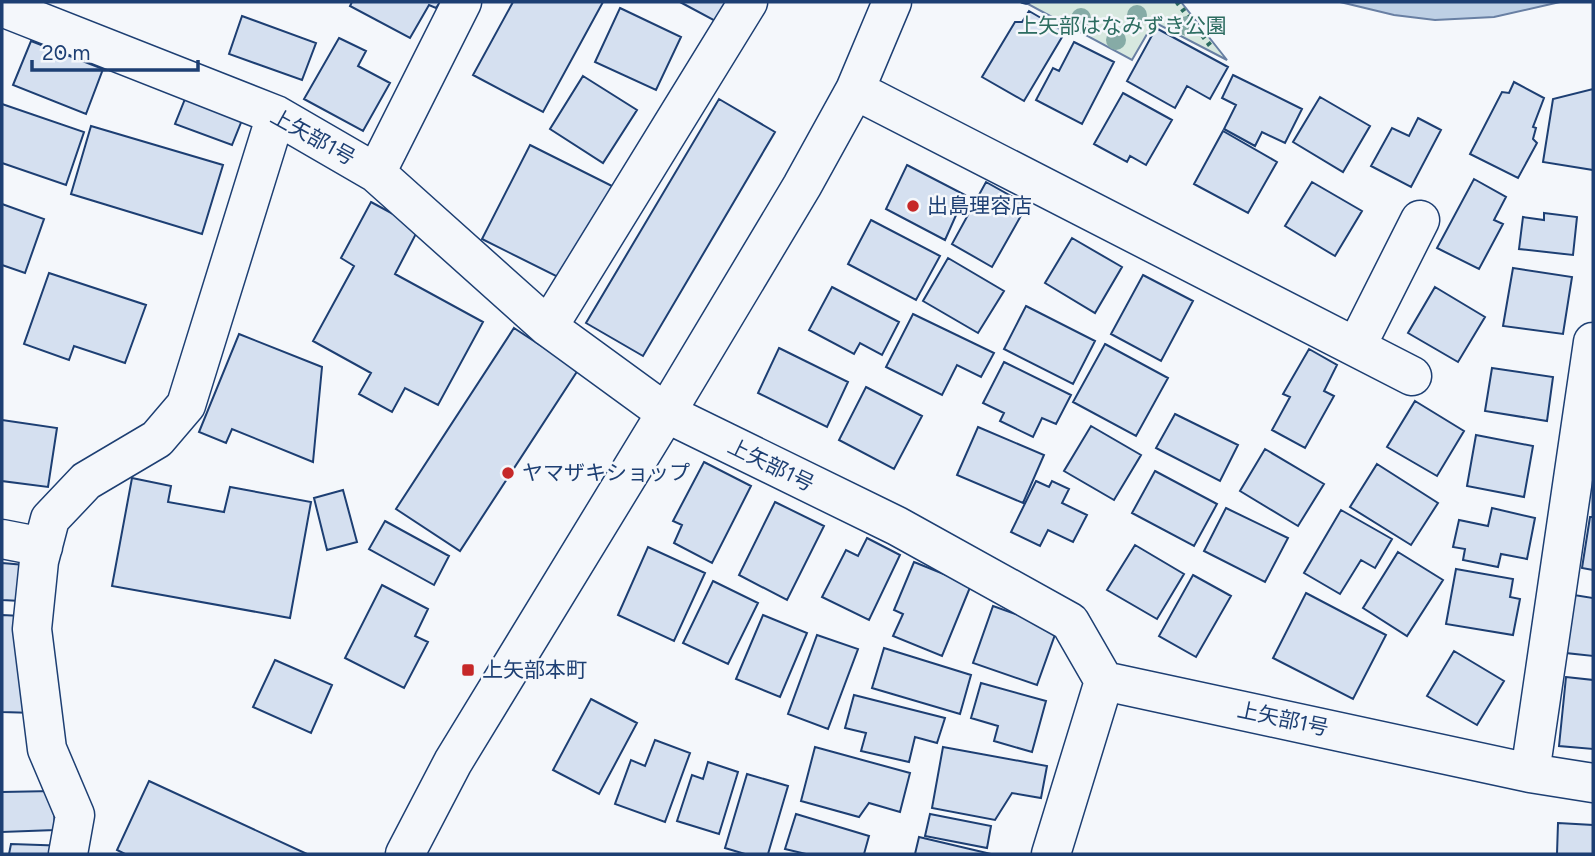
<svg xmlns="http://www.w3.org/2000/svg" width="1595" height="856" font-family="Figtree,'Noto Sans JP',sans-serif">
<rect width="100%" height="100%" fill="#f4f7fb"/>
<path fill="#d7e8df" stroke="#687fa3" stroke-width="2" d="M1029 2H1181L1227 60 1154 22 1132 60 1026 3Z"/>
<path fill="#bed0e5" stroke="#687fa3" stroke-width="2" d="M1340 2H1560L1494 17 1435 20 1394 15Z"/>
<path fill="#d5e0f0" stroke="#1d3f73" stroke-width="2" d="M352 2H440L436 8 429 5 410 38 350 6Z
M513 2H603L543 112 473 75Z
M680 2H730L719 23Z
M620 8 681 37 656 90 595 62Z
M1029 11 1065 32 1024 101 982 77 1015 22H1022Z
M242 16 316 43 302 80 229 54Z
M1156 28 1228 67 1210 99 1187 86 1175 108 1127 81Z
M339 38 366 51 358 66 390 83 363 131 304 99Z
M31 41 103 69 86 114 13 85Z
M1074 42 1114 62 1082 124 1036 100 1053 68 1059 71Z
M1233 75 1302 109 1285 143 1262 132 1255 146 1224 129 1236 105 1222 98Z
M583 76 637 110 603 163 550 129Z
M1514 82 1544 98 1533 127 1536 128 1533 139 1537 143 1518 178 1470 154 1502 92 1509 93Z
M1593 89V170L1543 162 1553 99Z
M1123 93 1172 120 1146 165 1130 156 1127 162 1094 144Z
M1320 97 1370 126 1343 172 1293 142Z
M185 99 242 120 232 145 175 124Z
M719 99 775 132 643 356 586 323Z
M2 104 84 132 66 185 2 163Z
M1418 118 1441 130 1411 187 1371 166 1392 128 1409 136Z
M91 126 223 165 202 234 71 194Z
M1223 131 1277 162 1248 213 1194 184Z
M530 145 612 186 564 280 482 239Z
M907 165 965 195 945 240 886 209Z
M1474 179 1506 197 1494 220 1503 224 1479 269 1437 248Z
M986 182 1027 205 992 267 952 244Z
M1312 182 1362 211 1335 256 1285 226Z
M371 202 419 228 395 274 483 322 438 405 405 388 392 412 359 394 371 373 313 341 354 266 341 258Z
M2 204 44 219 25 273 2 265Z
M1544 213 1577 217 1573 255 1519 249 1523 217 1544 220Z
M871 220 940 256 916 300 848 264Z
M1072 238 1122 267 1095 313 1045 283Z
M948 258 1004 291 978 333 923 301Z
M1513 268 1572 277 1563 334 1503 326Z
M49 273 146 305 125 363 74 346 69 360 24 344Z
M1143 275 1193 301 1161 361 1111 334Z
M832 287 899 322 882 355 860 343 854 354 809 330Z
M1435 287 1485 317 1458 362 1408 333Z
M1026 306 1095 341 1073 384 1004 349Z
M913 314 994 353 981 377 957 365 942 395 886 367Z
M514 328 578 370 460 551 396 509Z
M239 334 322 367 313 462 232 429 226 443 199 432Z
M1105 344 1168 378 1136 436 1073 402Z
M779 348 848 382 827 427 758 393Z
M1309 349 1337 365 1324 391 1334 396 1305 448 1272 430 1290 397 1283 394Z
M1004 362 1071 395 1056 424 1042 418 1033 437 1000 421 1004 413 983 403Z
M1492 368 1553 377 1547 421 1485 411Z
M866 387 922 416 894 469 839 440Z
M1415 401 1464 431 1437 476 1387 447Z
M1175 414 1238 445 1220 481 1156 448Z
M2 420 57 428 48 487 2 481Z
M1091 426 1141 455 1114 500 1064 471Z
M978 427 1044 455 1023 503 957 475Z
M1476 435 1533 446 1524 497 1467 486Z
M1265 449 1324 484 1298 526 1240 491Z
M704 462 751 486 712 563 674 543 682 525 673 521Z
M1377 464 1438 503 1411 545 1350 507Z
M1155 471 1217 504 1194 546 1132 513Z
M132 478 171 486 168 502 224 512 230 487 311 502 290 618 112 586Z
M1036 481 1049 487 1052 481 1069 489 1062 503 1087 515 1073 542 1048 530 1040 546 1011 532Z
M343 490 357 542 327 550 314 498Z
M775 502 824 526 787 600 739 575Z
M1226 508 1288 538 1265 582 1204 551Z
M1492 508 1535 518 1527 559 1501 554 1498 567 1463 560 1465 549 1453 547 1459 520 1488 526Z
M1341 510 1392 539 1375 568 1361 560 1340 594 1304 573Z
M1590 517H1593V570L1582 568Z
M385 521 449 556 434 585 369 549Z
M867 538 900 555 869 620 822 597 846 550 858 556Z
M1135 545 1184 574 1157 619 1107 590Z
M648 547 705 573 674 641 618 615Z
M1398 552 1443 580 1407 636 1363 608Z
M914 562 971 585 942 656 893 636 903 614 894 610Z
M2 563 25 565 21 601 2 600Z
M1456 569 1513 579 1510 597 1520 599 1513 635 1446 624Z
M1193 575 1231 596 1196 657 1159 636Z
M713 581 758 603 728 664 683 643Z
M382 585 428 609 415 636 428 642 404 688 345 658Z
M1306 593 1386 635 1353 699 1273 658Z
M1574 595 1593 598V656L1566 653Z
M993 606 1057 629 1037 685 973 663Z
M2 615 41 617 35 713 2 712Z
M763 615 807 633 780 697 736 679Z
M817 635 858 649 828 729 788 714Z
M884 648 971 675 960 714 872 688Z
M1454 651 1504 681 1477 725 1427 696Z
M275 660 332 685 311 733 253 707Z
M1566 677 1593 680V749L1559 746Z
M981 683 1046 701 1032 752 994 741 998 726 971 718Z
M854 695 945 718 937 743 915 737 909 762 861 751 866 733 845 728Z
M591 699 637 723 599 794 553 770Z
M655 740 690 753 665 822 615 804 631 760 645 766Z
M815 747 910 773 900 812 869 803 859 817 801 801Z
M943 747 1047 766 1041 798 1012 793 995 820 932 808Z
M708 762 738 772 719 834 677 821 692 775 703 779Z
M747 774 788 786 768 854H745L725 848Z
M149 781 307 854H125L117 850Z
M53 791 55 830 2 832V792Z
M796 814 869 836 864 854H806L785 849Z
M930 814 991 826 987 848 925 836Z
M1558 823 1593 825V854H1557Z
M919 837 991 854H915Z
M11 844 69 846 68 854H9Z"/>
<g fill="none" stroke-linecap="round" stroke-linejoin="round">
<g stroke="#1d3f73" stroke-width="41">
<path id="minor" d="M2 7 276 115 376 173 548 327 666 413 897 526 1070 622 1104 681 1530 773 1593 783
M855 90 1412 376
M376 173 462 2
M548 327 748 2
M1356 347 1420 220
M2 539 43 547
M1530 773 1593 342
M68 854 75 815 47 749 32 629 39 561 50 519 86 481 157 439 186 405 276 115
M405 854 453 762 666 413 802 186 855 90 892 2
M1051 854 1104 681"/>
</g>
<use href="#minor" stroke="#f4f7fb" stroke-width="38"/>
<path stroke="#2c6c60" stroke-width="5" stroke-dasharray="3.5 5" stroke-linecap="butt" d="M1177 2 1212 48"/>
<path stroke="#1d3f73" stroke-width="3.5" d="M1022 2 1026 3 1029 2"/>
</g>
<g fill="#86aba6">
<circle cx="1137" cy="15" r="10"/>
<circle cx="1081" cy="18" r="10"/>
<circle cx="1187" cy="26" r="10"/>
<circle cx="1116" cy="40" r="10"/>
</g>
<g fill="#c62828" stroke="#f4f7fb" stroke-width="2.5">
<circle cx="913" cy="206" r="7"/>
<circle cx="508" cy="473" r="7"/>
<rect x="461" y="663" width="14" height="14" rx="3.5"/>
</g>
<g text-anchor="middle" stroke-width="5" stroke-linejoin="round" paint-order="stroke">
<g font-size="21" fill="#2c6c60" stroke="#f4f7fb">
<text x="1122" y="33">上矢部はなみずき公園</text>
</g>
<g font-size="21" fill="#1d3f73" stroke="#f4f7fb">
<text transform="translate(313 137) rotate(29)" y="7">上矢部1号</text>
<text transform="translate(771 465) rotate(26)" y="7">上矢部1号</text>
<text transform="translate(1283 719) rotate(12)" y="7">上矢部1号</text>
</g>
<g font-size="21" fill="#1d3f73" stroke="#f4f7fb" text-anchor="start">
<text x="927" y="213">出島理容店</text>
<text x="522" y="480">ヤマザキショップ</text>
<text x="482" y="677">上矢部本町</text>
</g>
</g>
<rect width="1595" height="856" fill="none" stroke="#1d3f73" stroke-width="7"/>
<path d="M32 60v10h166v-10" fill="none" stroke="#1d3f73" stroke-width="3.5"/>
<text x="42" y="60" font-size="21" fill="#1d3f73" stroke="#f4f7fb" stroke-width="5" paint-order="stroke">20 m</text>
</svg>
